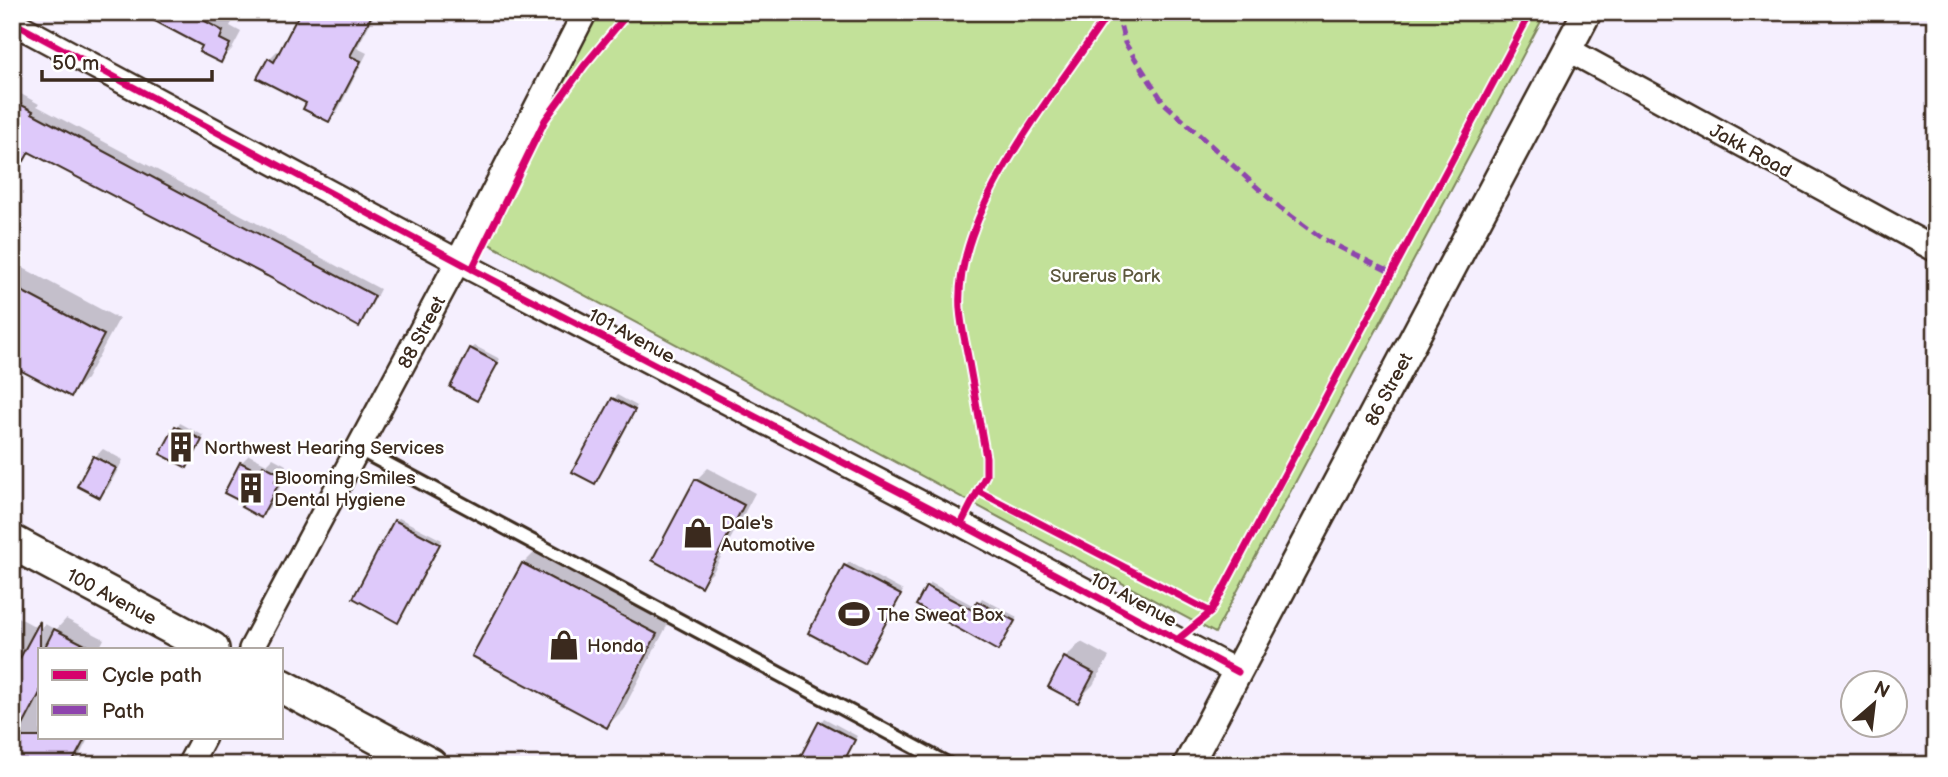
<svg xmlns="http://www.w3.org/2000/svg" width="1948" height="777" font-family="'Balsamiq Sans',sans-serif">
<rect width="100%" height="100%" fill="#f5effe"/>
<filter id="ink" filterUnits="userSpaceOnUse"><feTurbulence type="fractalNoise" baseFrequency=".0143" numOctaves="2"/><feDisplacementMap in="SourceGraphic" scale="14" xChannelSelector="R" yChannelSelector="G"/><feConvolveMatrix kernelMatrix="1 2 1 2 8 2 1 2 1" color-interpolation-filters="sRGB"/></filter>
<g filter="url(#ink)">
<path fill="#c2e199" stroke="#7e865c" stroke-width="2" d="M593 12H1546L1215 633 474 236Z"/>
<path fill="#0003" d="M169 12H222L234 19 230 26 241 32 232 49 220 61Z
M302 12H376L357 48 367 53 337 112 329 120 308 102 269 59 277 51 280 53Z
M21 94 39 104 37 106 380 289 365 318 358 325 268 274 32 151 24 159 12 153V95L18 98Z
M12 262 119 319 86 379 71 395 12 364Z
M475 346 500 359 477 399 471 349Z
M617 395 637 406 594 482 575 471Z
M180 423 204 436 187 466 163 453Z
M103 449 123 460 108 488 100 496 95 457Z
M249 455 267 464 273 458 286 465 282 473 286 475 269 508 261 516 246 502 241 463Z
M708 468 755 493 713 572 701 584 696 480Z
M399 518 442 540 398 620 395 521Z
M539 548 671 618 623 710 607 726 523 564Z
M849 562 903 591 864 661 846 566Z
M931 583 976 607 982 598 1017 617 1002 646 998 649 928 587Z
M12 614 40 629 45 624 56 630 66 619 104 639 99 649H40V737H89L75 765H35L12 753Z
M1081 642 1109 657 1093 685 1077 701 1065 658Z
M824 718 857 736 842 765 821 722Z"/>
<path fill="#dec9fa" stroke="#3b2a1e" stroke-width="2" d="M138 12H209L205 21 223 31 220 39 230 44 221 63 199 52 202 46Z
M300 12H361L371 17 350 56 361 61 329 122 303 109 306 103 257 78 268 58 274 62Z
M12 100 33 111 32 113 375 296 359 327 267 276 29 152 24 161 12 154Z
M12 286 104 335 71 397 12 366Z
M470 348 498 363 477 401 450 387Z
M612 398 635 410 595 484 572 472Z
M175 426 202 440 187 468 160 454Z
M93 456 116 468 100 498 77 486Z
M240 462 259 472 263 465 279 473 275 481 279 483 261 518 241 507 244 503 224 493Z
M695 479 744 505 701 587 652 560Z
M394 520 440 544 398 623 353 598Z
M522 563 657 634 607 728 472 656Z
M844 565 901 595 864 663 808 633Z
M926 586 972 610 977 601 1015 621 998 651 916 605Z
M40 621V693L17 737H86L71 765H12V673Z
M54 629 93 649H44Z
M1064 657 1094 673 1078 703 1048 687Z
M819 721 855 740 842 765H796Z"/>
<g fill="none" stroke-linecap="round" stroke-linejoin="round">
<g stroke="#3b2a1e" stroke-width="18">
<path id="service" d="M359 449 949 765"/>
</g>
<g stroke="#3b2a1e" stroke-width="28">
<path id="minor" d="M12 22 472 269 961 524 1238 672
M1567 49 1936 250
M251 649 458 261 585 12
M189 765 204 737"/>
</g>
<g stroke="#3b2a1e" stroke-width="33">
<path id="tertiary" d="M1188 765 1587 12"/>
</g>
<g stroke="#3b2a1e" stroke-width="38">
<path id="secondary" d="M12 542 212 649
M282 686 430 765"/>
</g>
<use href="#service" stroke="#fff" stroke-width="12"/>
<use href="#minor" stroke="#fff" stroke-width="23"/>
<use href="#tertiary" stroke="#fff" stroke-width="28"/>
<use href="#secondary" stroke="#fff" stroke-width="33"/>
<path stroke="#8e44ad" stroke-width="5" stroke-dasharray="10 5" stroke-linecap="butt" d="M1117 12 1125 43 1164 103 1280 208 1323 239 1392 273
M1057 17 1108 14"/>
<g stroke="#fff" stroke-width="11">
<path id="cycleway" d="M12 22 472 269 961 524 1238 672
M472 269 545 120 584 66 629 12
M978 491 1211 612
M961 524 986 475V457C980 423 974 390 968 357 965 341 961 325 960 309 953 210 1058 91 1109 12
M1177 640 1211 612 1531 12"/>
</g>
<use href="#cycleway" stroke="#d6006c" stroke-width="7"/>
</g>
</g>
<defs>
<g id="building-bare" transform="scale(2.415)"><path d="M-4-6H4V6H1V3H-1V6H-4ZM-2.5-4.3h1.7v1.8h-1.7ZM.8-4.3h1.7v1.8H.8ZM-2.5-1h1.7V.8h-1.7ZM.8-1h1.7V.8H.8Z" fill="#3b2a1e" stroke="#fff" stroke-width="2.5" paint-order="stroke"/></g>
<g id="shop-bare" transform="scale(2.415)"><path d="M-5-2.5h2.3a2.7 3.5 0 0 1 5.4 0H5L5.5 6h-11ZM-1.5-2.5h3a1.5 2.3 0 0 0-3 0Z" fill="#3b2a1e" stroke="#fff" stroke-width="2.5" paint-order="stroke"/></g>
<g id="stadium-bare" transform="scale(2.415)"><path d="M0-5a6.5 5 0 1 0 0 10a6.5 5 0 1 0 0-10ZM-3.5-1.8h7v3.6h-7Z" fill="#3b2a1e" stroke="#fff" stroke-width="2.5" paint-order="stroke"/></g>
</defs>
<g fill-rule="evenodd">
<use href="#building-bare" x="181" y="447"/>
<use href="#building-bare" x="251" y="488"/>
<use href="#shop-bare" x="698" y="533"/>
<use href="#stadium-bare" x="854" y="614"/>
<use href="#shop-bare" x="564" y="645"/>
</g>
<g text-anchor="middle" stroke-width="5" stroke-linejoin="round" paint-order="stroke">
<g font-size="19" fill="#3b2a1e" stroke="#fff">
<text transform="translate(1751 150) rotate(29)" y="7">Jakk Road</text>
<text transform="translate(421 332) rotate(-62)" y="7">88 Street</text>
<text transform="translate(632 335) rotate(28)" y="7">101 Avenue</text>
<text transform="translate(1388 389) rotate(-62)" y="7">86 Street</text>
<text transform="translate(112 596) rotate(28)" y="7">100 Avenue</text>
<text transform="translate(1134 599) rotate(28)" y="7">101 Avenue</text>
</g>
<g font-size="19" fill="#5d583d" stroke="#fff">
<text x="1105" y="282">Surerus Park</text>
</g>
<g font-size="19" fill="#3b2a1e" stroke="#fff" text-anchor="start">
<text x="204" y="454">Northwest Hearing Services</text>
<text x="274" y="484">Blooming Smiles<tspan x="274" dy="22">Dental Hygiene</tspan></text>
<text x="721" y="529">Dale's<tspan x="721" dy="22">Automotive</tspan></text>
<text x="877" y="621">The Sweat Box</text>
<text x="587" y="652">Honda</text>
</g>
</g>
<rect width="1948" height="777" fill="none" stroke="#fff" stroke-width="42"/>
<rect x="21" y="21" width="1906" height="735" fill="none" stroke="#3b2a1e" stroke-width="2.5" filter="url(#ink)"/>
<rect x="38" y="648" width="245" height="91" fill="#ffffff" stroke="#b1aaa5" stroke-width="2"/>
<rect x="52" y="670" width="35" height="10" fill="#d6006c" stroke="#b1aaa5" stroke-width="2"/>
<text x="102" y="682" font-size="21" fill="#3b2a1e">Cycle path</text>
<rect x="52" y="705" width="35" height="10" fill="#8e44ad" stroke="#b1aaa5" stroke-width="2"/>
<text x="102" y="718" font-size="21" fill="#3b2a1e">Path</text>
<g transform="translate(1874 704) rotate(28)"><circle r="33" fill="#ffffff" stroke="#b1aaa5" stroke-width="2"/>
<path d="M0-5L12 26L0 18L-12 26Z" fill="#3b2a1e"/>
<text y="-10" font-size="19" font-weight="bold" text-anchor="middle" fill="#3b2a1e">N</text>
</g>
<path d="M42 70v10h170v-10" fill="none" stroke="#3b2a1e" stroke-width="3.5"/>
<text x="52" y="70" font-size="21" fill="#3b2a1e" stroke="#ffffff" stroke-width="5" paint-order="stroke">50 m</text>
</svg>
